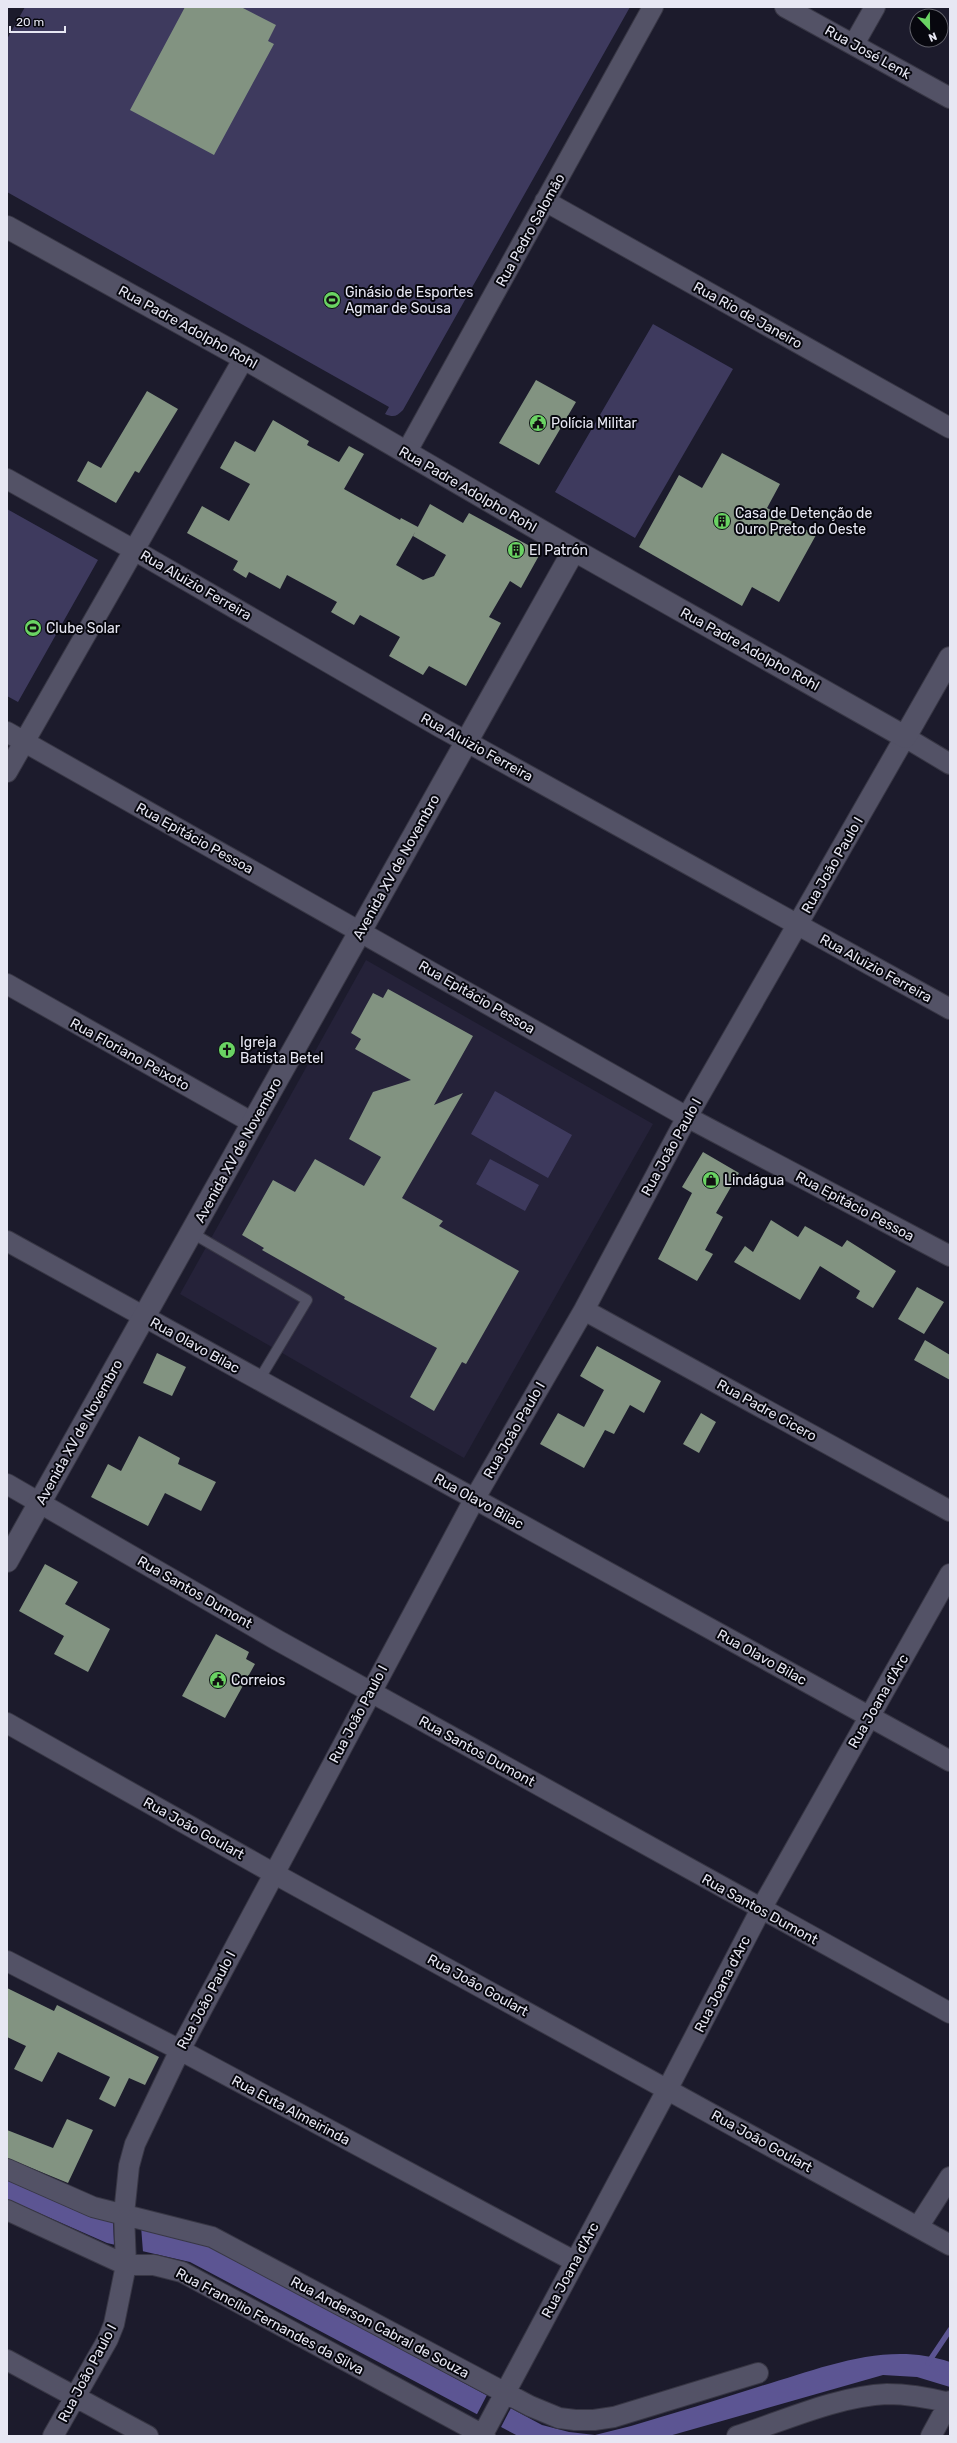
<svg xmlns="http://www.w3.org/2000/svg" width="957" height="2443" font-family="Rubik,sans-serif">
<rect width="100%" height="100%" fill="#1c1b2c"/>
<path fill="#252239" d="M366 960 653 1124 464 1458 180 1294Z"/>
<path fill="#3e3a5e" d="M25 7H630L403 410C397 416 394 418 385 414L389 407 7 192V39Z
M653 324 733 369 635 538 555 492Z
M7 509 98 560 18 702 7 696Z
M495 1091 572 1135 548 1178 471 1134Z
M490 1159 539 1185 525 1211 476 1184Z"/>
<path fill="#5c5593" d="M7 2175 202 2242 542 2425 569 2432 595 2435 631 2426C674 2413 718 2400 761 2386 822 2368 887 2340 950 2362V2387L917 2377 883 2375 669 2436H518L190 2262 107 2243 7 2199Z"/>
<path fill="#1c1b2c" d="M113 2219 141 2226 143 2252 114 2246Z
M488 2393 512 2406 500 2429 476 2416Z"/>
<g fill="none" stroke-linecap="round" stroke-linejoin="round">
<path stroke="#5c5593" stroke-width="5.5" d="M928 2363 950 2330"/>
</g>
<path fill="#829381" d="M185 7H241L276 25 268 41 274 44 214 155 130 110Z
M536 380 576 402 539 465 499 443Z
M147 391 178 409 139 473 135 471 116 503 77 481 88 461 101 468Z
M273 420 309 441 307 445 339 462 349 446 364 454 344 489 400 520 401 518 418 527 396 565 423 580 434 576 446 555 413 536 430 504 463 523 469 513 541 552 521 588 510 581 489 617 501 623 466 686 429 666 423 675 389 656 400 637 360 615 354 625 331 612 337 602 287 575 280 589 249 572 246 578 233 570 238 561 187 533 202 506 229 521 250 484 220 468 235 441 255 452Z
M722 453 780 484 767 508 816 535 779 602 752 587 742 606 639 547 679 475 702 488Z
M388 989 473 1036 434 1105 463 1093 402 1198 443 1221 439 1226 519 1271 466 1364 462 1362 434 1411 410 1397 437 1348 344 1299 345 1297 262 1250 264 1248 242 1235 273 1180 295 1192 315 1159 364 1186 381 1157 349 1139 373 1092 411 1080 355 1049 361 1039 351 1033 373 993 383 998Z
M703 1152 739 1173 716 1213 723 1217 705 1250 713 1254 697 1281 658 1259 692 1193 682 1187Z
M771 1220 798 1237 805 1226 842 1247 847 1240 896 1271 873 1308 856 1298 860 1291 820 1266 800 1300 734 1262 745 1246 753 1252Z
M917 1287 944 1302 924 1334 898 1319Z
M925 1340 950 1355V1380L914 1360Z
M597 1346 661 1381 644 1413 630 1405 614 1434 605 1430 584 1468 540 1444 558 1413 584 1427 604 1390 580 1376Z
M157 1353 186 1367 172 1396 143 1383Z
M701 1413 716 1422 699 1453 683 1444Z
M139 1436 180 1458 178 1464 216 1482 201 1511 165 1493 148 1526 91 1497 108 1464 121 1471Z
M45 1564 78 1582 65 1604 110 1629 88 1672 54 1654 64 1636 19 1611Z
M216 1634 249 1652 246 1659 255 1664 225 1718 182 1696Z
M7 1988 54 2011 57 2005 159 2057 145 2085 129 2078 115 2107 99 2099 110 2077 58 2052 42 2082 14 2069 26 2046 7 2037Z
M67 2119 93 2130 68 2183 7 2158V2130L53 2148Z"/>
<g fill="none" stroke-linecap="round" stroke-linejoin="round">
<g stroke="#383745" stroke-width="12">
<path id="service" d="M192 1233 307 1300 259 1380"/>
</g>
<g stroke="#383745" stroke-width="22">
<path id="minor" d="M785 7 950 98
M854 44 875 7
M545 201 950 428
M406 453 653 7
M7 479 134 550 440 727 950 1009
M7 732 687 1117 950 1256
M7 772 244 358
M7 984 253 1123
M7 1241 950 1761
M584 1310 950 1511
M7 1484 277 1640 950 2013
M7 1723 273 1873 950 2245
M7 1961 180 2050 574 2261
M7 2169 93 2207 212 2237 530 2406 559 2418 575 2420H594L614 2417 758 2373
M7 2210 126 2265H154L182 2272 485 2436
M918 2227 950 2177
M7 2360 148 2436
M53 2436 108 2339 114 2324 126 2265 124 2214 129 2166 135 2144 180 2050 475 1498 584 1310 687 1117 905 737 950 764
M482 2436 667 2090 761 1909 950 1574
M737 2436C783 2421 838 2396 887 2394 908 2394 930 2398 950 2403
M931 2436 950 2401"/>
</g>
<g stroke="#383745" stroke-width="24">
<path id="tertiary" d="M7 227 244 358 574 550 905 737 950 658
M7 1561 574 550"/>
</g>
<use href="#service" stroke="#535266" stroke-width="10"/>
<use href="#minor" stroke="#535266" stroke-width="20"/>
<use href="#tertiary" stroke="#535266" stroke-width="22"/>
</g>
<defs>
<g id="stadium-disc" transform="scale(0.9)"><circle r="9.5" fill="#6ad363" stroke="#07070e"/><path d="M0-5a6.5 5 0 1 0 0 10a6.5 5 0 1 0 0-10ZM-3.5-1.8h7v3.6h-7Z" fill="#111"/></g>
<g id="civic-disc" transform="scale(0.9)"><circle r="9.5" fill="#6ad363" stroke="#07070e"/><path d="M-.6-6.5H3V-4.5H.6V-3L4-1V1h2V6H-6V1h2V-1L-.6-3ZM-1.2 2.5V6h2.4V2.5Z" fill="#111"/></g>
<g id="building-disc" transform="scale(0.9)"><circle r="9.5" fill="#6ad363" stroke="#07070e"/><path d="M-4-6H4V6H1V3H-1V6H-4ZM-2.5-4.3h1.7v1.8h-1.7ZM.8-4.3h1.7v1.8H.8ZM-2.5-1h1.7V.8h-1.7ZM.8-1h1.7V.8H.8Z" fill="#111"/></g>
<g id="church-disc" transform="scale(0.9)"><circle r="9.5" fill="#6ad363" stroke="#07070e"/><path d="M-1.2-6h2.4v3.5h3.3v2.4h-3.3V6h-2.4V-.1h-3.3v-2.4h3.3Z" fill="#111"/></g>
<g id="shop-disc" transform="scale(0.9)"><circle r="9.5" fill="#6ad363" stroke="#07070e"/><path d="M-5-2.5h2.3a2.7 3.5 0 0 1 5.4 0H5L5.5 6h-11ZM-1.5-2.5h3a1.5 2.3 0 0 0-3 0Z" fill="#111"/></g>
</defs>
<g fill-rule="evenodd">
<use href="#stadium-disc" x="332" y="300"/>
<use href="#civic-disc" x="538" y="423"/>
<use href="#building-disc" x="722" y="521"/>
<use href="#building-disc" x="516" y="550"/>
<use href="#stadium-disc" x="33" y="628"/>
<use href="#church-disc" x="227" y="1050"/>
<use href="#shop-disc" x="711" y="1180"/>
<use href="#civic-disc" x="218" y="1680"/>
</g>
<g text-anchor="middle" stroke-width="4" stroke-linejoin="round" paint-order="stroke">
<g font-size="14" fill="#e7e7f3" stroke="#07070e">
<text transform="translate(868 52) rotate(29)" y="5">Rua José Lenk</text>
<text transform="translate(530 230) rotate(-61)" y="5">Rua Pedro Salomão</text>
<text transform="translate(748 315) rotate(29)" y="5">Rua Rio de Janeiro</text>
<text transform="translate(188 327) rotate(29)" y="5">Rua Padre Adolpho Rohl</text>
<text transform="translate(468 489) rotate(30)" y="5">Rua Padre Adolpho Rohl</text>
<text transform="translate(196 585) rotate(30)" y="5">Rua Aluizio Ferreira</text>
<text transform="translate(750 649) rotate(29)" y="5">Rua Padre Adolpho Rohl</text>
<text transform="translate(477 747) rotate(29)" y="5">Rua Aluizio Ferreira</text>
<text transform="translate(195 838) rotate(29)" y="5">Rua Epitácio Pessoa</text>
<text transform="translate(832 865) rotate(-60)" y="5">Rua João Paulo I</text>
<text transform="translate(396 867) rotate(-61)" y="5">Avenida XV de Novembro</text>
<text transform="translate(876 968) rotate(29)" y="5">Rua Aluizio Ferreira</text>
<text transform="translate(477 997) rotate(30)" y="5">Rua Epitácio Pessoa</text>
<text transform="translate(130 1054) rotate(29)" y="5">Rua Floriano Peixoto</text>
<text transform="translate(671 1147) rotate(-61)" y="5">Rua João Paulo I</text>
<text transform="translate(238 1150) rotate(-61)" y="5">Avenida XV de Novembro</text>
<text transform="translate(855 1206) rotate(28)" y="5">Rua Epitácio Pessoa</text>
<text transform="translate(195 1345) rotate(29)" y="5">Rua Olavo Bilac</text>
<text transform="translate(767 1410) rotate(29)" y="5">Rua Padre Cicero</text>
<text transform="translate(514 1430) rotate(-60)" y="5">Rua João Paulo I</text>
<text transform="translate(79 1432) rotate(-61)" y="5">Avenida XV de Novembro</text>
<text transform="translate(479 1501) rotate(29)" y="5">Rua Olavo Bilac</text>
<text transform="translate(195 1592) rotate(30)" y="5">Rua Santos Dumont</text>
<text transform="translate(762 1657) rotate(29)" y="5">Rua Olavo Bilac</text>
<text transform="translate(878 1701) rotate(-60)" y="5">Rua Joana d'Arc</text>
<text transform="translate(358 1714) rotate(-62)" y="5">Rua João Paulo I</text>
<text transform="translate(477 1751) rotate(29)" y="5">Rua Santos Dumont</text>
<text transform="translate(194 1828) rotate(29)" y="5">Rua João Goulart</text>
<text transform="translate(760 1909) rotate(29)" y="5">Rua Santos Dumont</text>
<text transform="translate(722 1984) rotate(-63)" y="5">Rua Joana d'Arc</text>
<text transform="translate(478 1985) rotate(29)" y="5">Rua João Goulart</text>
<text transform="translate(206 2000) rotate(-62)" y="5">Rua João Paulo I</text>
<text transform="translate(291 2110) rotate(28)" y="5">Rua Euta Almeirinda</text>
<text transform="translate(762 2141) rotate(29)" y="5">Rua João Goulart</text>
<text transform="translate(570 2270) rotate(-62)" y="5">Rua Joana d'Arc</text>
<text transform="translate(270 2321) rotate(28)" y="5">Rua Francílio Fernandes da Silva</text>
<text transform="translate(380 2327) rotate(28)" y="5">Rua Anderson Cabral de Souza</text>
<text transform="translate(87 2373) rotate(-62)" y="5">Rua João Paulo I</text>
</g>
<g font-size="14" fill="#e7e7f3" stroke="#07070e" text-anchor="start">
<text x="345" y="297">Ginásio de Esportes<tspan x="345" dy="16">Agmar de Sousa</tspan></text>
<text x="551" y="428">Polícia Militar</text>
<text x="735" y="518">Casa de Detenção de<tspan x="735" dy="16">Ouro Preto do Oeste</tspan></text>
<text x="529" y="555">El Patrón</text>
<text x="46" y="633">Clube Solar</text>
<text x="240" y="1047">Igreja<tspan x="240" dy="16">Batista Betel</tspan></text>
<text x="724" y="1185">Lindágua</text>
<text x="231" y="1685">Correios</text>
</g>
</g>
<rect width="957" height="2443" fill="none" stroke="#e7e7f3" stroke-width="16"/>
<g transform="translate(929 28) rotate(158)"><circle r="19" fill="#07070e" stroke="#61616a"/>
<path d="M0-3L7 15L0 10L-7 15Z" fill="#6ad363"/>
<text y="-6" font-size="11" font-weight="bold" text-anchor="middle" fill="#e7e7f3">N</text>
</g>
<path d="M10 26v6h55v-6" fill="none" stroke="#e7e7f3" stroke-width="2"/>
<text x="16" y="26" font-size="12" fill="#e7e7f3" stroke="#07070e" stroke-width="3" paint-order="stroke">20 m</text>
</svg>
